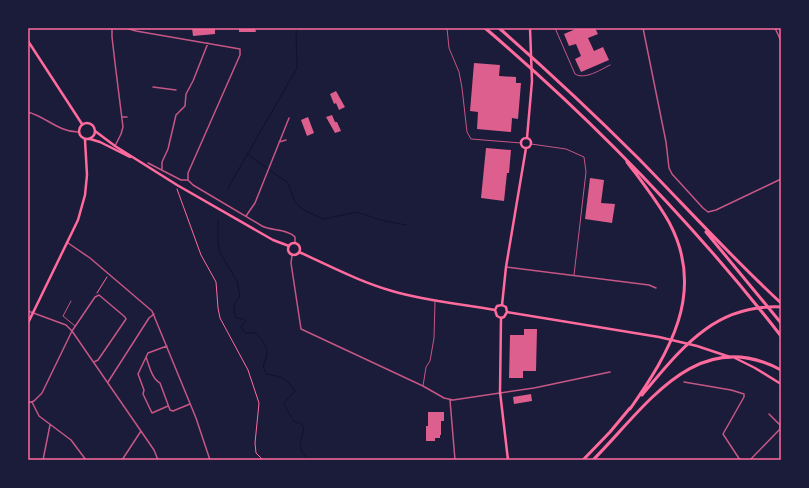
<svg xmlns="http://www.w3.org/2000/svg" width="809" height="488" font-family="'Noto Sans',sans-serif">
<rect width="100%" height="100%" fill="#1b1b3a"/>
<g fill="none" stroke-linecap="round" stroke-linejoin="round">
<path stroke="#12122b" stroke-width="1" d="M247 154 288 183 294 200 302 209 323 219 357 212 384 221 406 225
M228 188 297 68 296 28
M218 221V244L220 253 237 281 240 296C233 303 233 310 236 318L244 319 246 321 241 327 245 333H255C261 337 266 345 267 352 267 362 260 362 266 374 280 376 288 379 295 391L284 403 287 410 294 422 300 423 304 427C301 443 295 449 310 460"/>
</g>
<path fill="#dd5f8e" d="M192 28H215V34L193 36Z
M239 28H255L256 32H239Z
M578 28H595L598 34 588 38 594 51 603 47 609 60 581 72 575 59 581 56 576 44 569 46 564 34Z
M474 63 500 65 499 76 516 77V83H521L518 119 512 118 511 132 477 129 478 112 470 111Z
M336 91 345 107 339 110 336 103 334 104 330 94Z
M332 115 335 122H337L341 131 335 133 326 117Z
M308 117 314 133 307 136 301 120Z
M486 148 511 150 509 173H507L504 201 481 198Z
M590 178 604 180 601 203 615 204 612 223 585 219Z
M524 329H537L536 371H523V378H509L510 335H524Z
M531 394 532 401 514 404 513 397Z
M428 412H444V421H441V435H440V438H435V441H426V426H428Z"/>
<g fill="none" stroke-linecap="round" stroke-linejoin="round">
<path stroke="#ff6b9d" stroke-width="1" d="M177 189 201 255 216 282 218 308 220 318 248 370 259 403 255 443 256 453 263 460
M97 293 107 277"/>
<path stroke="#c65784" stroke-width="1" d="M447 28 449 48 459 72 462 88 467 132 471 139 521 143
M555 28 575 74C585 80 600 70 610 65
M531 144 566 149 584 157 586 172 574 275
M71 301 63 316 75 326
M423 386 426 367 430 361 434 338 435 301"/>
<path stroke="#c65784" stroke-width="1.5" d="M112 28V37L115 63 123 127 121 134 115 146
M126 28 136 31 240 49V55L188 173V180L193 185 262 226C271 231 288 229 295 237V243
M643 28 666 142 669 168 672 174 703 208 708 212 716 210 781 179
M775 28 781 41
M153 87 176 90
M28 112C46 117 59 132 78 132
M122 117H127
M279 142 286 140
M148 163 181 180H188
M162 169V162L168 149 176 115 185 106 186 94 193 81 208 43
M246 216 255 203 289 118
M68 243 90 258 152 311 196 418 210 460
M292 255 291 263 301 329 423 386 444 398 453 400 534 388 610 372
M506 267 649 285 656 288
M28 311 66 325 72 331 154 450 158 460
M167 346 148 353 138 374 144 390 143 394 152 413 168 406
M146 357C149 365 152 379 160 383L170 410 173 411 190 404
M108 382 149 318 154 314
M684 382 731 390 744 394V397L723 434 740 460
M450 400 455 460
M32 402 39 416 71 440 86 460
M28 403 34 401 42 393 72 331 95 297 99 295 125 317 126 319 98 360 94 362
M43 460 50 425
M122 460 141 431
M750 460 780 429V425L769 414"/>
<path stroke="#ff6b9d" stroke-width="2.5" d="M527 138 532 81 530 28
M521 143a5 5 0 1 1 10 0a5 5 0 1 1-10 0Z
M502 305 506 267 526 148
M501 318 500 392 508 460
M28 323 78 220 85 195 87 175 85 140"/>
<path stroke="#ff6b9d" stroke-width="2.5" d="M28 41 82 124
M79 131a8 8 0 1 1 16 0a8 8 0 1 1-16 0Z
M95 131 115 146 177 185 273 240 289 246
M90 139 100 142 130 157
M288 249a6 6 0 1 1 12 0a6 6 0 1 1-12 0Z
M299 252C330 266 360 282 392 291 426 301 461 304 495 310
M495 310 497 316 501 318 504 317 507 312
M495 310 497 306 502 305 506 307 507 312
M507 312 659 337 697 346 730 357
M735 358 755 368 781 384"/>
<path stroke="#ff6b9d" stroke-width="3" d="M485 28C594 121 693 223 781 336
M499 28C547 70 593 113 638 158 686 207 731 257 781 303
M627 162C642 182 658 202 670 224 706 293 669 353 630 409
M706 232 781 323
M642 395C681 349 714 304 781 307
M583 460 610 432 630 408
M593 460C645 408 696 324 781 370"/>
</g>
<rect width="809" height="488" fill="none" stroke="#1b1b3a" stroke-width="58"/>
<rect x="29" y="29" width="751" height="430" fill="none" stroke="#ff6b9d" stroke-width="1.5"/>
</svg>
